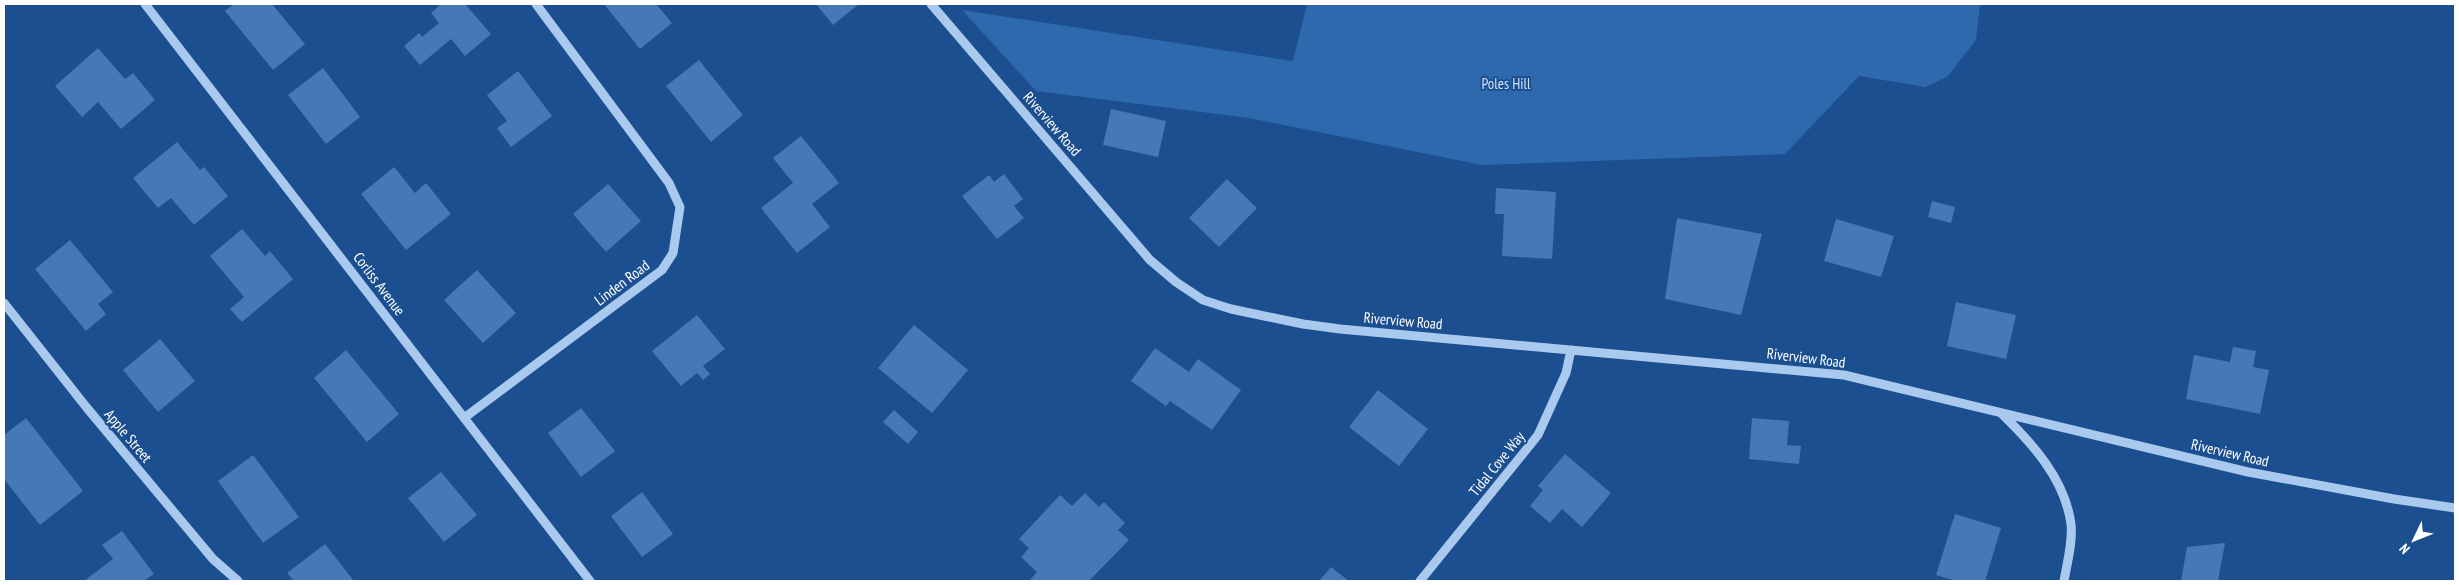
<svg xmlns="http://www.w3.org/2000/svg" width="2459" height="585" font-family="'PT Sans Narrow',sans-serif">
<rect width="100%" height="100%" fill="#1b4f8f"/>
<path fill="#2e69ad" d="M1307 4H1980L1976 40 1947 77 1925 87 1859 76 1785 154 1482 165 1249 118 1036 91 962 10 1293 61Z"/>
<path fill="#4478b7" d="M234 4H272L305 44 273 70 225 11Z
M441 4H465L491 34 465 56 451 39 420 65 404 46 419 33 422 37 439 23 431 13Z
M604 4H656L672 23 640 49Z
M816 4H859L833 25Z
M98 48 125 79 133 73 155 100 121 129 98 102 82 117 55 86Z
M699 60 743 115 711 142 666 86Z
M323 68 360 117 326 144 288 95Z
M518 71 552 116 511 147 497 128 507 121 487 95Z
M1111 109 1166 121 1158 157 1103 145Z
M801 136 839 183 812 204 830 227 797 253 761 208 793 183 773 158Z
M177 142 200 170 204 167 228 196 194 225 171 198 158 208 133 178Z
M394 167 415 193 426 183 451 214 406 250 361 194Z
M1004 174 1023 199 1014 206 1024 218 997 239 962 196 989 175 994 182Z
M1227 179 1257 208 1219 247 1189 218Z
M608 184 641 221 606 252 573 214Z
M1496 188 1556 192 1552 259 1502 256 1504 214H1495Z
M1932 201 1955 207 1951 223 1928 217Z
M1677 218 1762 234 1741 315 1665 299Z
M1836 219 1894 236 1881 277 1824 261Z
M242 229 265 256 270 251 293 279 242 322 230 309 244 297 210 256Z
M70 240 113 292 98 304 106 314 86 331 35 269Z
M477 270 516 313 483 343 444 300Z
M1956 302 2016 315 2006 359 1947 346Z
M697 315 725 349 703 366 710 374 703 380 697 373 681 386 652 351Z
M914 325 968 370 932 413 878 368Z
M160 339 195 381 158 412 123 370Z
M2233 347 2256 351 2253 367 2269 370 2260 414 2186 399 2194 355 2230 362Z
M1155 348 1189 372 1198 359 1241 390 1212 430 1170 401 1166 406 1131 381Z
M346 350 399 414 367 442 314 378Z
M1378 390 1428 429 1399 466 1349 427Z
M581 408 615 451 581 477 548 433Z
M894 410 918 432 908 444 883 422Z
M26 418 83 491 40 525 4 479V435Z
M1752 418 1789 421 1787 445 1801 446 1799 464 1749 459Z
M1565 454 1611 493 1582 527 1562 509 1550 523 1530 506 1543 490 1538 486Z
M253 455 299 517 263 543 218 481Z
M441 472 477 515 444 542 408 498Z
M642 492 673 534 642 557 611 516Z
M1085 493 1099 507 1104 502 1125 523 1118 530 1129 540 1089 581H1029L1037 572 1021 557 1029 548 1019 539 1060 495 1072 506Z
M1955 514 2001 528 1985 581H1956L1936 575Z
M122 531 154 574 144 581H84L113 559 102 545Z
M2225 543 2218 581H2181L2187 547Z
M325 544 354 581H294L287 573Z
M1331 567 1349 581H1319Z"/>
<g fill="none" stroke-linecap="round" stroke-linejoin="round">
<path stroke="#a9c9ee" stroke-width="9" d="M145 4 590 581
M931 4 1150 260 1176 282 1203 300 1231 309 1303 324 1340 329 1844 375 2248 472 2394 499 2455 508
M4 303 87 408 213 559 238 581
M2001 413C2032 443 2065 479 2071 524 2073 542 2067 563 2064 581
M464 418 662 270 673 253 680 207 669 183 536 4
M1420 581 1538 435 1566 373 1571 350"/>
</g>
<g text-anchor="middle" stroke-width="4" stroke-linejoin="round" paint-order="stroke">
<g font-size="15" fill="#cfe3fa" stroke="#1b4f8f">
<text x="1506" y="89">Poles Hill</text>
</g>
<g font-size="15" fill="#fff" stroke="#1b4f8f">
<text transform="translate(1052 124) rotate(49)" y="5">Riverview Road</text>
<text transform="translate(622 283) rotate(-37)" y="5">Linden Road</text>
<text transform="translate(379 284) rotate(53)" y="5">Corliss Avenue</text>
<text transform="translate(1403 321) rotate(5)" y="5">Riverview Road</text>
<text transform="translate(1806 358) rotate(7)" y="5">Riverview Road</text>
<text transform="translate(128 436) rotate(50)" y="5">Apple Street</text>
<text transform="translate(2230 453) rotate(13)" y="5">Riverview Road</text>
<text transform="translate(1497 464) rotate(-51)" y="5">Tidal Cove Way</text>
</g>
</g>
<rect width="2459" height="585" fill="none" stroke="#ffffff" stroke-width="10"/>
<g transform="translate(2414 540) rotate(227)" stroke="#1b4f8f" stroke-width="4" paint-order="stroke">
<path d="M0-4L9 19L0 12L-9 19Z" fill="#ffffff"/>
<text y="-8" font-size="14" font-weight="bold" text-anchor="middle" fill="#ffffff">N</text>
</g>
</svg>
